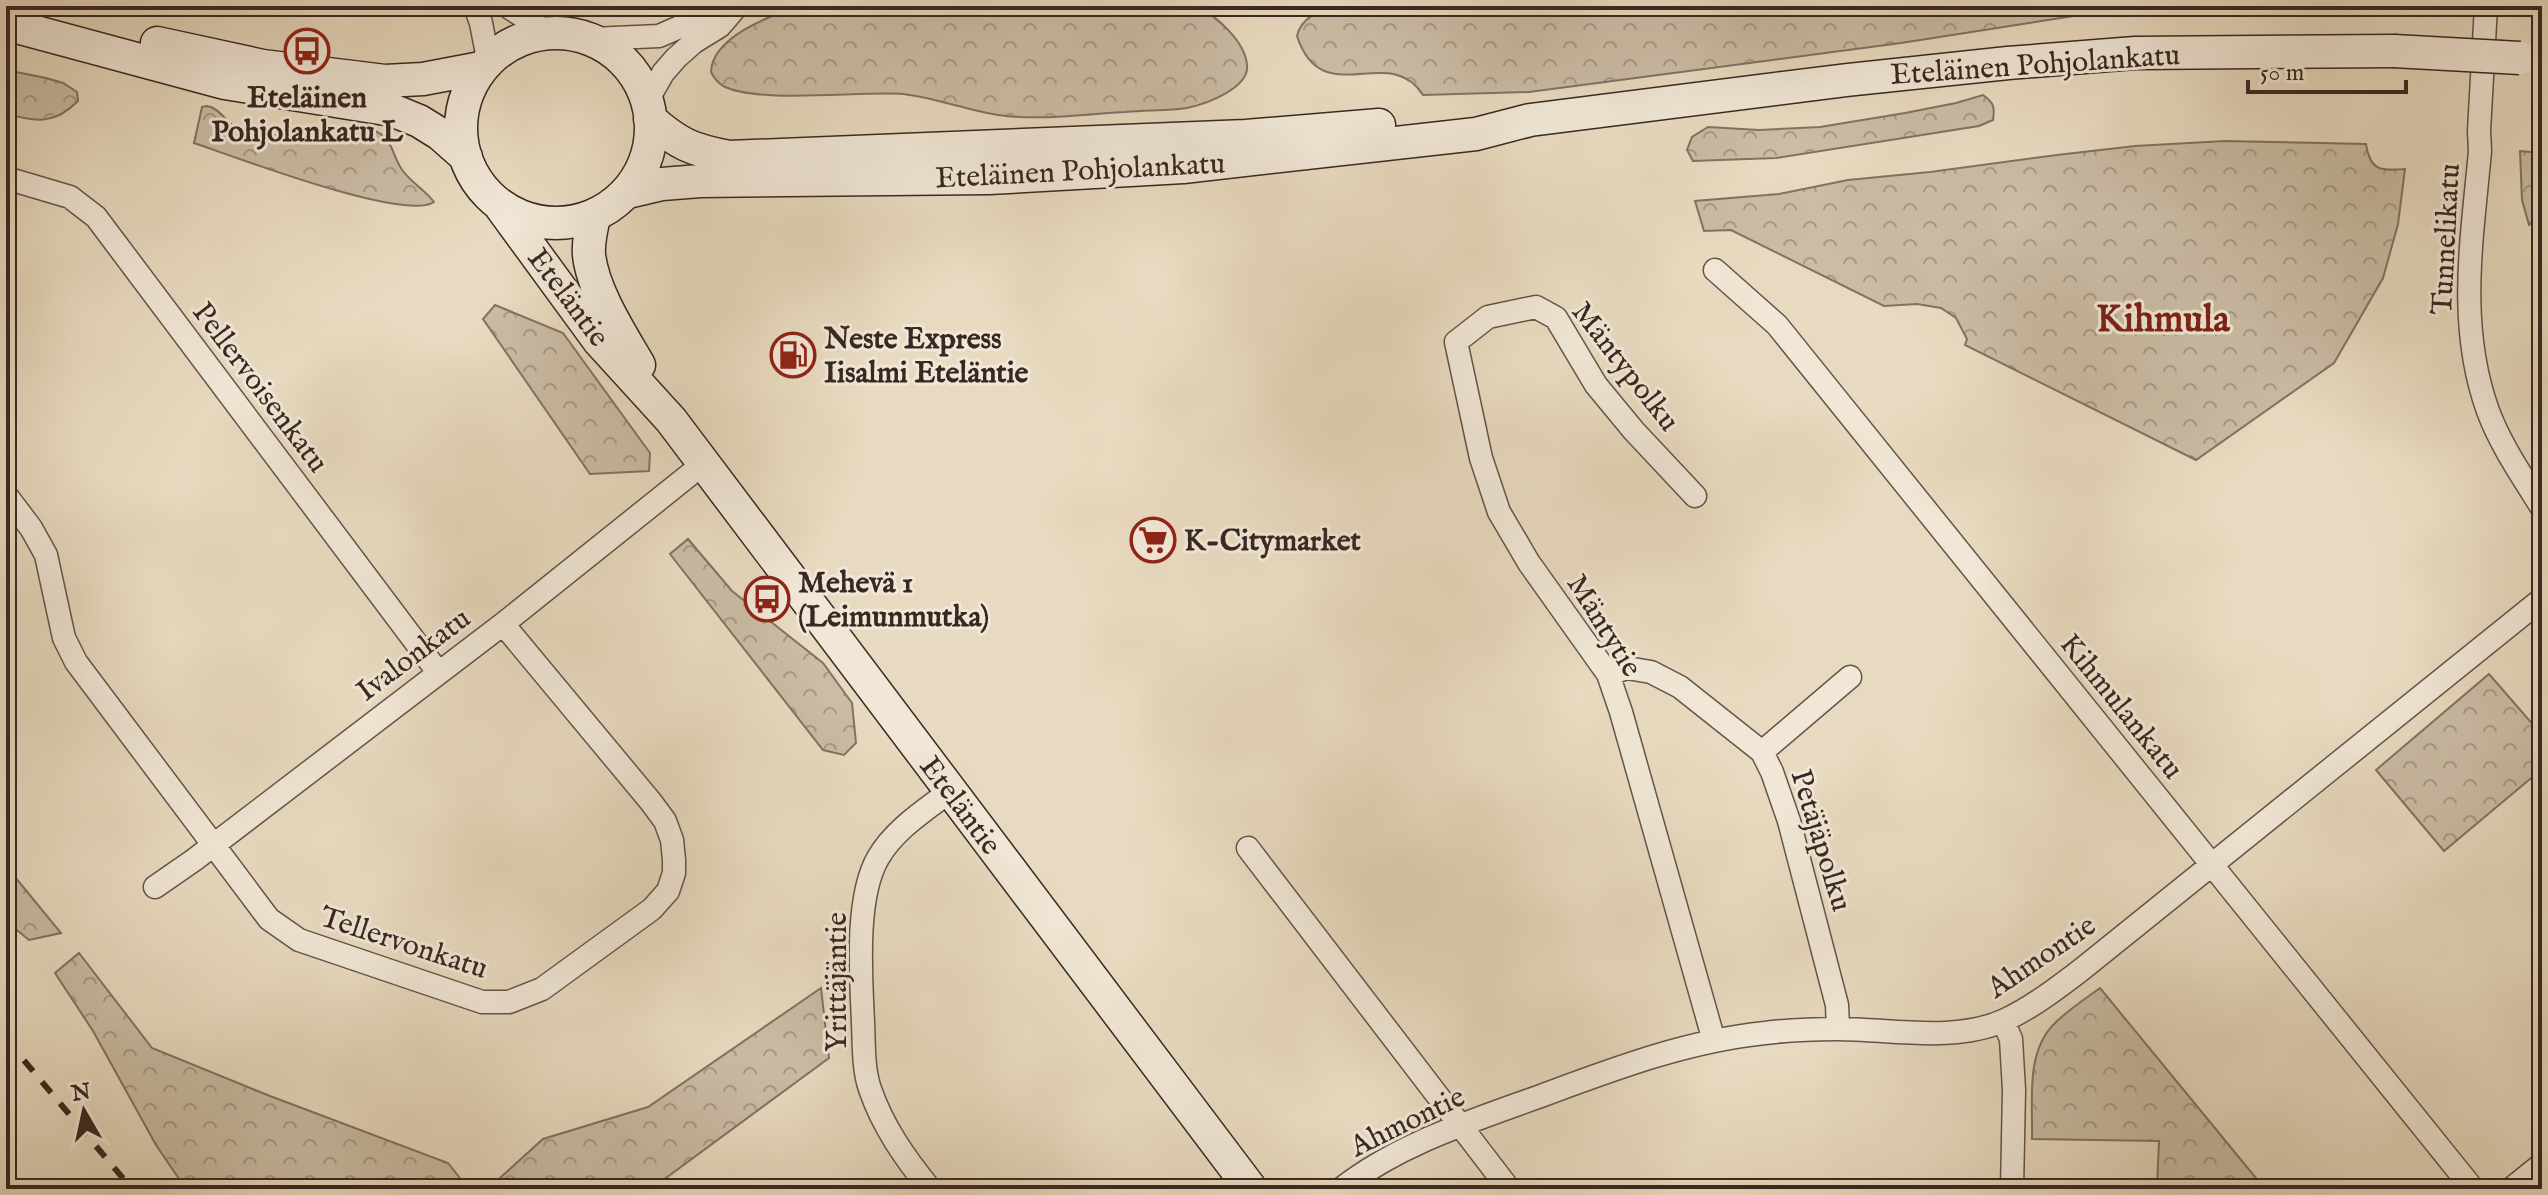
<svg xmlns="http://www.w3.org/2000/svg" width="2548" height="1195" font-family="'IM FELL English',serif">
<defs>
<pattern id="forest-crowns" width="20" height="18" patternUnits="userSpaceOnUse" patternTransform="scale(2)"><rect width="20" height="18" fill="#cabca5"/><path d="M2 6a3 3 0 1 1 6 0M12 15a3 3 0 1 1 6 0" fill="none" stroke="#a59986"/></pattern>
</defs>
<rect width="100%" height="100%" fill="#e8dac0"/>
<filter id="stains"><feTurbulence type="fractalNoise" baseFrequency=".0025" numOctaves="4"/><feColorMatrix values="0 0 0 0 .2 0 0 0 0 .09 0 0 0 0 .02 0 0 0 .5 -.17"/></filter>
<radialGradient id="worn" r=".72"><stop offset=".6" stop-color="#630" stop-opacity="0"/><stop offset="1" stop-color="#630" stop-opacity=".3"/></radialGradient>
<path fill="url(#forest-crowns)" stroke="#817264" stroke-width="2" d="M798 6H1197C1217 17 1245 41 1247 65 1250 88 1206 104 1187 108 1168 111 1146 110 1126 112 1084 114 1040 121 998 115 966 110 936 98 903 94 859 91 758 104 723 86 717 82 714 78 711 72 712 37 770 16 798 6Z
M1335 6H2155L2080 15 1901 43 1529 92 1423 95C1389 41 1322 113 1297 36 1301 18 1318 11 1335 6Z
M6 70 46 78 63 83 77 92 78 101C53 126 37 121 6 114Z
M1983 95C1994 103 1995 107 1993 120L1979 126 1776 158 1693 161 1687 150 1692 137 1708 127 1759 130 1820 127 1905 113 1956 103Z
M207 106C224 109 227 130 253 135 285 140 365 112 386 139 394 148 395 161 403 171 412 183 426 191 434 202 405 222 233 156 194 143L202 107Z
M2225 141 2366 144C2370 171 2381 171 2405 169L2398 224 2383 278 2334 363 2196 460 1965 345 1967 339 1956 318 1941 308 1917 304 1884 306 1731 230 1704 231 1695 201 1779 194 1848 180 1930 172 2057 155 2135 146Z
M2520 151 2542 153V216L2529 225 2522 200Z
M495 305 563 333 650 453 649 471 590 474 483 319Z
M688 539 732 591 823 663 852 703 856 743 844 755 823 750 670 554Z
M2489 674 2542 735V769L2444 851 2376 770Z
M6 866 61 933 29 940 6 921Z
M79 953 152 1048 270 1096 448 1163 463 1182 456 1189H186L156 1145 93 1031 55 973Z
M821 988 829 1058 651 1189H469L473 1184 491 1186 543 1139 648 1107Z
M2100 988 2265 1189H2157L2159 1141 2032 1139C2033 1101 2025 1052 2055 1023 2068 1010 2085 999 2100 988Z"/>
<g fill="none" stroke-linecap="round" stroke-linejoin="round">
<g stroke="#64544a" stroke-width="25">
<path id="street" d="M475 6 481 23 488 59
M507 6 548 33
M2486 6 2479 131 2480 151C2472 240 2457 325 2488 411 2501 446 2523 477 2542 508
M592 39 659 36 712 13 736 6
M647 101 663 73 676 58 694 42 720 26 737 6
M6 178 70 197 96 217 438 672
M1715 270 1777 325 2473 1189
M6 495 31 528 46 555 64 638 76 662 269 919 299 940 482 1002H509L542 989 652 909 668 891 674 873V860L672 840 665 821 651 802 503 624
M1695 496 1634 431 1596 385 1556 318 1536 307 1488 317 1456 342 1481 458 1499 512 1529 563 1608 674 1621 712 1714 1041
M1608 674 1627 668 1651 672 1680 687 1762 752 1772 772 1789 821 1837 1005 1838 1029
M1762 752 1850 677
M1248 848 1509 1189
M155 887 194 860 503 624 703 464
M2003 1021 2011 1039 2014 1090 2012 1189
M930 1189C905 1158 883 1127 870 1089 863 1069 864 1044 863 1022 861 976 855 898 878 858 894 830 924 811 949 792
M1341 1189C1399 1144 1469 1122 1538 1097 1611 1070 1686 1041 1765 1033 1789 1030 1813 1029 1837 1029 1891 1029 1955 1043 2005 1020 2033 1007 2057 988 2081 970L2542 599
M2511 1189 2542 1164"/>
</g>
<g stroke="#382822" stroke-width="35">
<path id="secondary" d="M6 24 225 83 392 110 419 121 440 134 466 157
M461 128a95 95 0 1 1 190 0a95 95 0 1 1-190 0Z
M157 43 263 66 385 81 423 79 481 68
M650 119C678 144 692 150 729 157L1246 136 1379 125
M628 192 662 184 700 181 989 178 1183 167 1476 134 1530 120 1847 80 2008 63 2135 53 2394 51
M501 207 599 341 671 420 1251 1189
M594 217C591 230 588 242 589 255 593 291 621 334 639 365"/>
</g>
<use href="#street" stroke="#f0e7d6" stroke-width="22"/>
<use href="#secondary" stroke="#f0e7d6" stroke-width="32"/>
<path stroke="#382822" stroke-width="6" stroke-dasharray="14 14" stroke-linecap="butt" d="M6 1039 132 1189"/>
<g stroke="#382822" stroke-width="35" stroke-linecap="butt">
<path id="secondary-bridge" d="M2394 51 2520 58"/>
</g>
<use href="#secondary-bridge" stroke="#f0e7d6" stroke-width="32"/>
</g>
<defs>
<g id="bus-ring" transform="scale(2.3)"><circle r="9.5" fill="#f0e7d6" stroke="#8f2418" stroke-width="1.5"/><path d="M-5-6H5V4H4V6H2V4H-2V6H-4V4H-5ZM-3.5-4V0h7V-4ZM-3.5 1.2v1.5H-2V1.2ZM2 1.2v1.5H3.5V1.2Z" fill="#8f2418"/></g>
<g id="fuel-ring" transform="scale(2.3)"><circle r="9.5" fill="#f0e7d6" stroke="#8f2418" stroke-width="1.5"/><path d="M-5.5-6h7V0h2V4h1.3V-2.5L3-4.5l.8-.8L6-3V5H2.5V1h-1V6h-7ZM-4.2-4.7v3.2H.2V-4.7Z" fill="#8f2418"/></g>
<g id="supermarket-ring" transform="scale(2.3)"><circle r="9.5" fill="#f0e7d6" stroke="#8f2418" stroke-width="1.5"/><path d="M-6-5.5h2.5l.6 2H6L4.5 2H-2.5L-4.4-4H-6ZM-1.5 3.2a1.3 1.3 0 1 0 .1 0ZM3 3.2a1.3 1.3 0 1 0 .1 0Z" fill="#8f2418"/></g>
</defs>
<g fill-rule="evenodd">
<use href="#bus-ring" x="307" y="51"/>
<use href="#fuel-ring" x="793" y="355"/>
<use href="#supermarket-ring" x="1153" y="540"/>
<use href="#bus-ring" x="767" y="599"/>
</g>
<g text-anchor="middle" stroke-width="6" stroke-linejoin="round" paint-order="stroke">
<g font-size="30" fill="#382822" stroke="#f0e7d6">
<text transform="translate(2035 64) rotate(-4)" y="10">Eteläinen Pohjolankatu</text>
<text transform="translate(1080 170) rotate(-3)" y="10">Eteläinen Pohjolankatu</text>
<text transform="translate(2445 239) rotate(-87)" y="10">Tunnelikatu</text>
<text transform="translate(569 297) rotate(53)" y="10">Eteläntie</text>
<text transform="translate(1626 366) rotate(52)" y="10">Mäntypolku</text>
<text transform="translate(261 387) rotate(53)" y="10">Pellervoisenkatu</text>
<text transform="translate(1605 625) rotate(58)" y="10">Mäntytie</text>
<text transform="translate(413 654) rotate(-37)" y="10">Ivalonkatu</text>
<text transform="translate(2122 706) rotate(51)" y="10">Kihmulankatu</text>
<text transform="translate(961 805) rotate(53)" y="10">Eteläntie</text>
<text transform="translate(1822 840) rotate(73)" y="10">Petäjäpolku</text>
<text transform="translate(404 942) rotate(18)" y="10">Tellervonkatu</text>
<text transform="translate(2041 956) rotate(-34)" y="10">Ahmontie</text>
<text transform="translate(836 982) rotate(-90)" y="10">Yrittäjäntie</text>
<text transform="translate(1407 1121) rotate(-26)" y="10">Ahmontie</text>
</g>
<g font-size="30" font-weight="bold" fill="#382822" stroke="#f0e7d6" text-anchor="start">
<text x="307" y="107" text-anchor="middle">Eteläinen<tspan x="307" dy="34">Pohjolankatu L</tspan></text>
<text x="824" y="348">Neste Express<tspan x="824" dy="34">Iisalmi Eteläntie</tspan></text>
<text x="1184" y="550">K-Citymarket</text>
<text x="798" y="592">Mehevä 1<tspan x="798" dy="34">(Leimunmutka)</tspan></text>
</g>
<g font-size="38" font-weight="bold" fill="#7a1f14" stroke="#f0e7d6">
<text x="2163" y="331">Kihmula</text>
</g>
</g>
<rect width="2548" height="1195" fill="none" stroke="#e8dac0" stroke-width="32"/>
<rect x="8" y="8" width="2532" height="1179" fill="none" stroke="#382822" stroke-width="4"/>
<rect x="16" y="16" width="2516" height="1163" fill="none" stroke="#382822" stroke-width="2"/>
<g transform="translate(84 1111) rotate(351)" stroke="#f0e7d6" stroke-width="6" paint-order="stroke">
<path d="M0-6L14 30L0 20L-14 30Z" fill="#382822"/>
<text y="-12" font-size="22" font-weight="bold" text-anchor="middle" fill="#382822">N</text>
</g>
<path d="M2248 80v12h158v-12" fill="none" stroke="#382822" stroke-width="4"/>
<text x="2260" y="80" font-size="24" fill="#382822" stroke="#f0e7d6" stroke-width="6" paint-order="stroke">50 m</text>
<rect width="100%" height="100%" filter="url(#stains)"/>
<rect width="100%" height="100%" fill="url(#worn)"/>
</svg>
